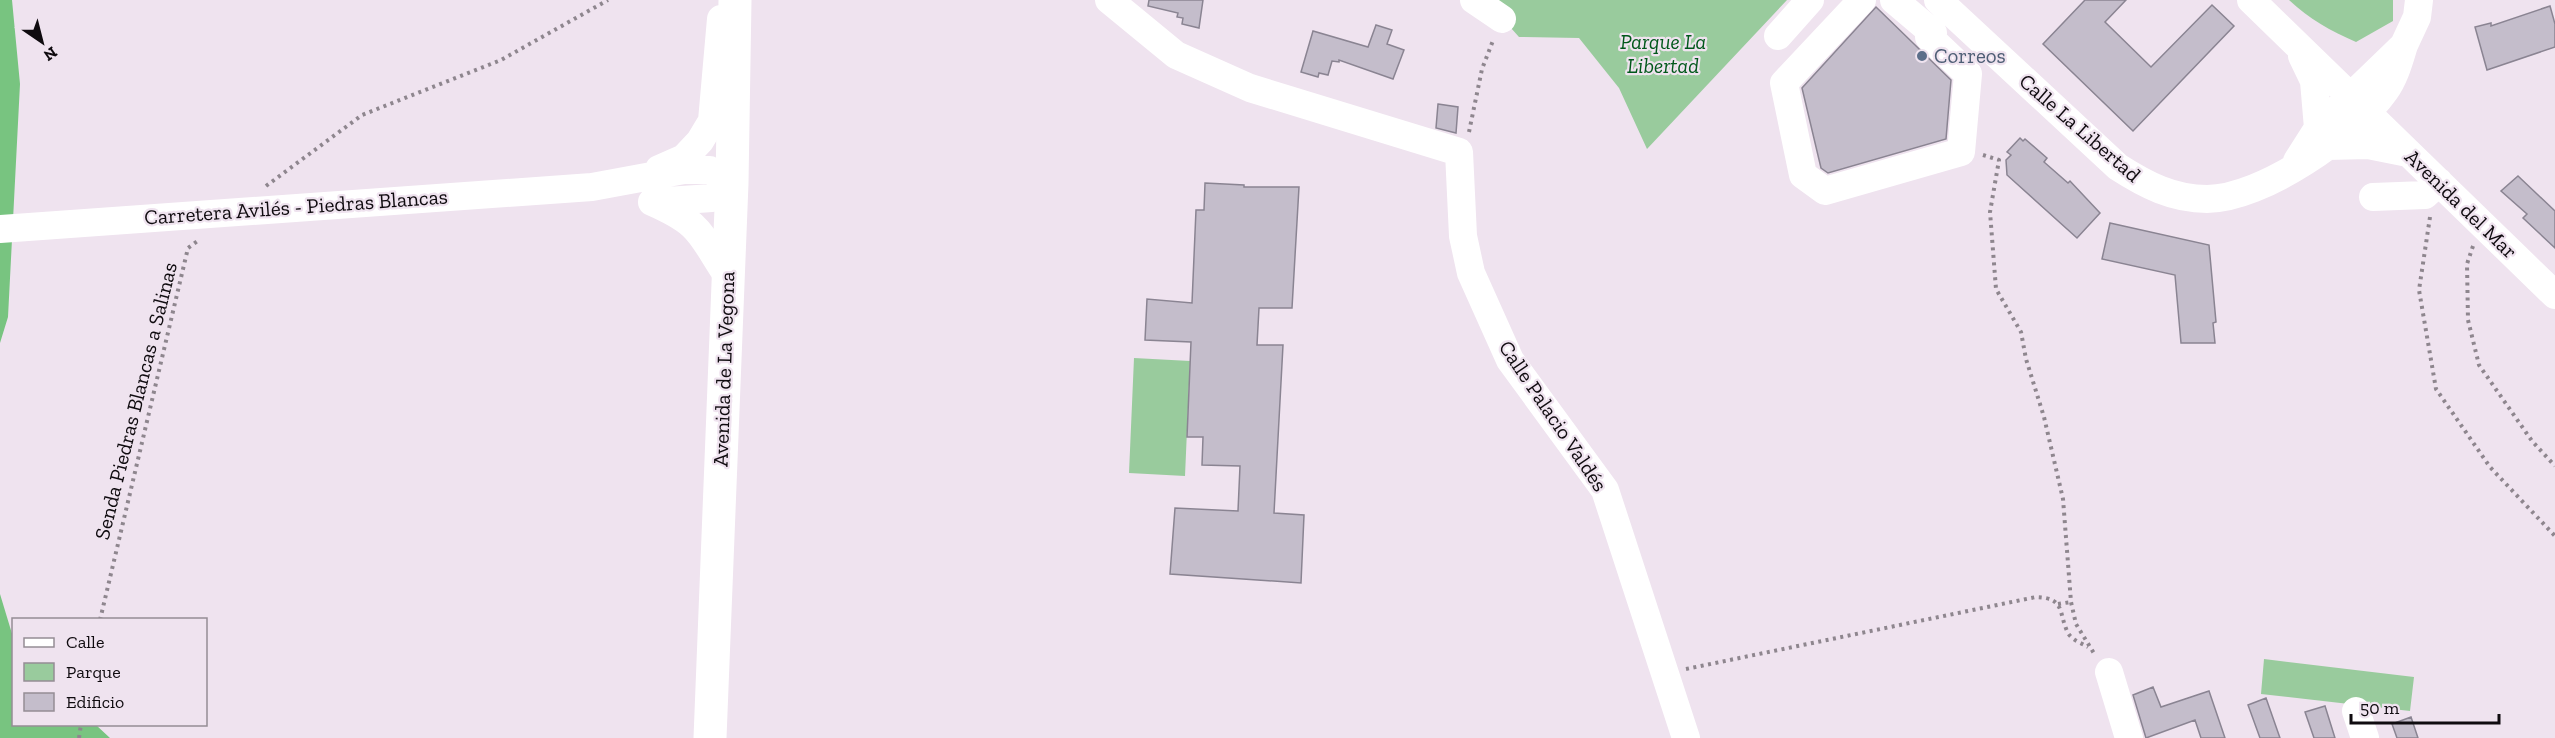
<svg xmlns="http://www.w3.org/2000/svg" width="2555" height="738" font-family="'Zilla Slab',serif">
<rect width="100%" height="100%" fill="#efe3ef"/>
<path fill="#99cb9d" d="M1486 0H1787L1647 149 1619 88 1579 38 1519 37Z
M2289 0H2393V21L2356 42C2331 31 2309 19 2289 0Z
M1134 358 1190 361 1185 476 1129 473Z
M2264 659 2414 677 2410 711 2261 694Z"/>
<path fill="#78c480" d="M0 0H12L20 84 8 317 0 343Z
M0 594 13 637 14 724 96 725 110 738H0Z"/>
<path fill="#c4bdcb" stroke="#8a8492" stroke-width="1.5" d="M1149 0H1203L1199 28 1182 24 1183 18 1177 17 1178 13 1148 6Z
M2085 0H2126L2105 22 2151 67 2212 5 2234 26 2133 131 2043 44Z
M2550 6 2555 24V47L2487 70 2475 27 2491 23V26Z
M1876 7 1951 80 1946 139 1828 173 1821 168 1802 88Z
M1376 25 1392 30 1387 44 1404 50 1393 79 1339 60V62L1332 61 1328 75 1319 73 1318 77 1301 72 1313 31 1368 47Z
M1438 104 1458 107 1456 133 1436 128Z
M2020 138 2023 141 2025 139 2047 158 2044 162 2068 183 2070 181 2100 213 2077 238 2007 175 2006 160 2011 155 2007 152Z
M2518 176 2555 211V248L2523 218 2527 214 2501 191Z
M1205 183 1244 185V187H1299L1292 308H1259L1257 345H1283L1274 513 1304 515 1301 583 1170 574 1175 508 1238 511 1240 466 1202 465 1203 437H1187L1191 342 1145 340 1147 299 1192 303 1196 210H1204Z
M2110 223 2209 245 2216 322 2213 323 2215 343H2181L2175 275 2102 259Z
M2153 687 2161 707 2209 691 2225 738H2201L2195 720 2146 738 2133 695Z
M2266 698 2280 738H2260L2248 705Z
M2325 706 2335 738H2314L2305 712Z
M2411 717 2418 738H2397L2392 724Z"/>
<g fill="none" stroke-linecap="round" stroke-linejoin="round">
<path stroke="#8e868e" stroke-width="4" stroke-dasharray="3 4.5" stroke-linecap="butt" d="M1469 132 1482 69 1494 38
M1983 155 1999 160 1990 212 1996 289 2021 332 2026 359 2044 417 2063 499 2071 602 2076 624 2095 655
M266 186 362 115 501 60 608 0
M2430 217 2419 290 2436 389 2490 467 2555 536
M2473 246 2467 264 2468 320 2479 365 2532 441 2555 466
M2058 604 2071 602
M100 620 188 248 199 240
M1686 669 2036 597C2066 598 2058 613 2068 633 2072 640 2081 643 2088 647
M79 738 81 724"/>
<path stroke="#fff" stroke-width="28" d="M1109 0 1176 55 1250 88 1459 152 1463 236 1471 273 1510 360 1605 490 1686 738
M1474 0 1502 19
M1862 0 1784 83 1803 175 1825 191 1961 152 1968 74 1929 37 1933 33 1894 0
M1938 0 2118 167C2146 185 2173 199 2207 199 2262 199 2354 135 2385 91 2395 77 2399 61 2404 45
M2251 0 2555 295
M1778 36 1810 0
M2302 56 2314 81 2318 128
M2327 146 2368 145 2408 153
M2297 161 2318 128 2404 45 2417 17 2419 0
M659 169 684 158 700 141 712 121 721 19
M2373 197 2425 195 2439 182
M652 202C702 224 699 233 727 275
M0 229 592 187 684 170H710L732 183 712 198 652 202
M2109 672 2129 738
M2356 711 2365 738"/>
<path stroke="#fff" stroke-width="33" d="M710 738 732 183 735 0"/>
</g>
<circle fill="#5c6f8a" stroke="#efe3ef" stroke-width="2" cx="1922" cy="56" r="6"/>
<g text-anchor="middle" stroke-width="4.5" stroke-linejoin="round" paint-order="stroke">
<g font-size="21" font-style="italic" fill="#00581a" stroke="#efe3ef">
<text x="1663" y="49">Parque La<tspan x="1663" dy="24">Libertad</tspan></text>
</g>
<g font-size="21" fill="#4e5e75" stroke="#efe3ef" text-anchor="start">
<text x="1934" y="63">Correos</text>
</g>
<g font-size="21" fill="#0f0b0f" stroke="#efe3ef">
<text transform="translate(2080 128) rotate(41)" y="7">Calle La Libertad</text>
<text transform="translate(2461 204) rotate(44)" y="7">Avenida del Mar</text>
<text transform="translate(296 207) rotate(-4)" y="7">Carretera Avilés - Piedras Blancas</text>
<text transform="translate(724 369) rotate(-88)" y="7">Avenida de La Vegona</text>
<text transform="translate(136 401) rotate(-76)" y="7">Senda Piedras Blancas a Salinas</text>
<text transform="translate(1553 416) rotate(56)" y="7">Calle Palacio Valdés</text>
</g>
</g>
<rect x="12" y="618" width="195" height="108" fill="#efe3ef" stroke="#958d95" stroke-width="1.5"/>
<rect x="24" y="638" width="30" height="9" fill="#ffffff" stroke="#958d95" stroke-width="1.5"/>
<text x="66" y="648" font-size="18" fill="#0f0b0f">Calle</text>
<rect x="24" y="663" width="30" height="18" fill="#99cb9d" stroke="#958d95" stroke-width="1.5"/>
<text x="66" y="678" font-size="18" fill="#0f0b0f">Parque</text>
<rect x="24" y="693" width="30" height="18" fill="#c4bdcb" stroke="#958d95" stroke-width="1.5"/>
<text x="66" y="708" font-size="18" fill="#0f0b0f">Edificio</text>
<g transform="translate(42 42) rotate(145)" stroke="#efe3ef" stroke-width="4.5" paint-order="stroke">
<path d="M0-4.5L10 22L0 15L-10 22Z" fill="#0f0b0f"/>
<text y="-9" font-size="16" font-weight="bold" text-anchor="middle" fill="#0f0b0f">N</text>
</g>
<path d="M2351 714v9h148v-9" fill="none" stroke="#0f0b0f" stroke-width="3"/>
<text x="2360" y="714" font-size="18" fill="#0f0b0f" stroke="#efe3ef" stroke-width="4.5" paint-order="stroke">50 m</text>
</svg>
